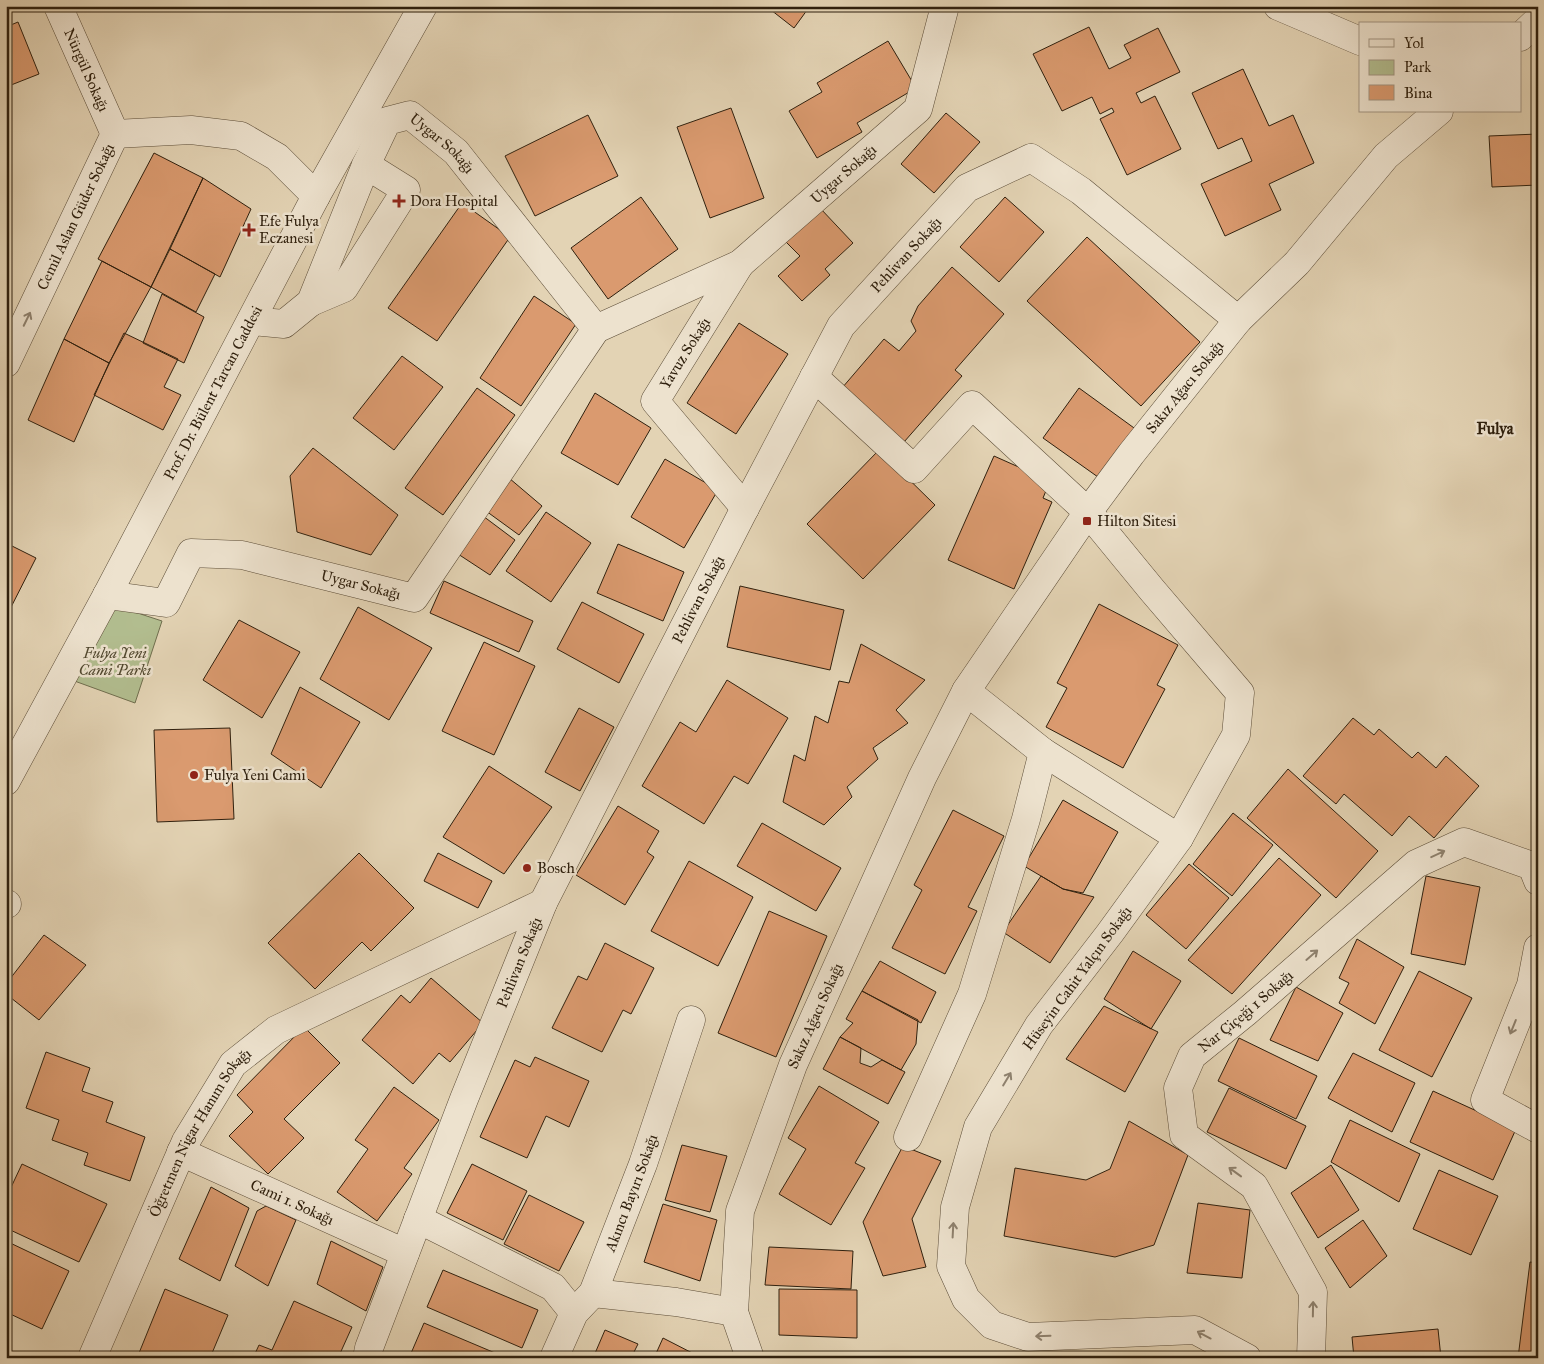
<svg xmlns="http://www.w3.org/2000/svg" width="1544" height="1364" font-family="'IM FELL Great Primer',serif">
<rect width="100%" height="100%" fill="#e3d3b4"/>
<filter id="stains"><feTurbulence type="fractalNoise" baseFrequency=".004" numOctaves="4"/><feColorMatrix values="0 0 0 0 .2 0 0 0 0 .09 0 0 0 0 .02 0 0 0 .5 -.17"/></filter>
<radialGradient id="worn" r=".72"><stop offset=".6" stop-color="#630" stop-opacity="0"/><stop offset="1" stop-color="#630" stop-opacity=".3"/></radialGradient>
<path fill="#b2bd8f" stroke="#706e4e" d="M107 603 162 621 135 703 69 679Z"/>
<path fill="#da9a6f" stroke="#2f200e" d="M774 6H810L794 28 771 10Z
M18 22 39 74 6 87V27Z
M1089 27 1109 69 1131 58 1124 45 1158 28 1180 72 1136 93 1141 103 1155 96 1181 149 1127 175 1100 119 1114 112 1112 108 1100 114 1092 97 1062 111 1033 54Z
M888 41 916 88 857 123 862 132 817 158 789 111 822 92 817 83Z
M1243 69 1269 126 1293 115 1314 163 1269 184 1281 210 1225 236 1201 184 1252 161 1242 138 1218 149 1192 93Z
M731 108 764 198 710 218 677 127Z
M946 113 980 142 934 193 901 164Z
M588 115 618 176 535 216 505 156Z
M1538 134V185L1492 187 1489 136Z
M154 153 203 178 151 287 98 259Z
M203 178 251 209 220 277 170 249Z
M641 197 678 249 608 299 571 248Z
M1005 197 1044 232 999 282 960 247Z
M462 203 510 237 437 341 388 308Z
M820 208 853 243 825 269 830 275 802 301 778 276 800 256 785 241Z
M1087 237 1200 342 1141 406 1027 301Z
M170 249 215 274 196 312 151 287Z
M102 261 151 287 109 363 64 339Z
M952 267 1004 314 955 370 962 376 904 442 842 388 884 339 899 351 916 331 911 321 918 306Z
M162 294 204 317 184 363 143 343Z
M534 296 576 324 521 406 480 378Z
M739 323 788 354 736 434 687 403Z
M124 333 178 359 164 387 181 395 163 430 94 395Z
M64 339 109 363 74 442 28 420Z
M402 356 443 387 394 450 353 418Z
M477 388 515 415 443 515 405 488Z
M1079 388 1141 433 1105 482 1043 438Z
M595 393 651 428 618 485 561 453Z
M313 448 398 515 371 555 297 532 290 476Z
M879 450 935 505 863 579 807 524Z
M994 456 1050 481 1043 498 1052 502 1014 589 948 560Z
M665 459 718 490 684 548 631 517Z
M509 478 542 506 519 535 486 511Z
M546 512 591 543 551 602 506 571Z
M483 516 515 540 490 575 458 554Z
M6 543 36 558 6 617Z
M618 544 684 572 663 621 597 593Z
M444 581 533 621 519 652 430 613Z
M740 586 844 610 830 670 727 647Z
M582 602 644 634 619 683 557 649Z
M1099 604 1178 645 1157 685 1165 689 1123 768 1046 727 1067 688 1057 683Z
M358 607 432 648 389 720 320 679Z
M239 620 300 652 262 718 203 680Z
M484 642 535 666 494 755 442 731Z
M861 644 925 680 896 710 908 723 873 748 878 759 847 787 852 797 824 825 783 802 794 755 805 761 815 716 828 723 839 681 849 683Z
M727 680 788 718 748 784 734 776 704 824 642 786 680 722 696 732Z
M300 687 360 722 321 788 271 754Z
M579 708 614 727 580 791 545 772Z
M1353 718 1374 735 1379 729 1412 758 1418 752 1436 768 1446 756 1479 786 1434 838 1409 816 1392 836 1344 794 1336 804 1303 776Z
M230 728 234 819 157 822 154 730Z
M489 766 552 807 504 874 443 837Z
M1288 769 1378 851 1336 898 1247 818Z
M1063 800 1118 832 1083 893 1063 889 1024 866Z
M618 806 659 831 647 852 654 857 625 905 576 875Z
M953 810 1004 836 968 907 977 911 945 974 892 948 922 890 914 885Z
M1233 813 1273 845 1232 896 1193 864Z
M762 823 841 868 816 911 737 866Z
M359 853 414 908 371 951 362 942 315 989 268 943Z
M438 853 492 881 478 908 424 881Z
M1279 858 1321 895 1232 994 1188 960Z
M689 861 753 897 718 966 651 931Z
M1189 864 1229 898 1186 949 1146 915Z
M1041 876 1063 889 1094 897 1050 963 1003 932Z
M1426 876 1480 887 1465 965 1411 954Z
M769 911 827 936 776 1057 718 1033Z
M44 935 86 965 39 1020 6 994V984Z
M1357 939 1404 967 1375 1024 1339 1003 1349 983 1339 978Z
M605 943 654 968 631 1014 623 1010 602 1052 552 1028 578 976 587 980Z
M1133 951 1181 981 1151 1029 1104 999Z
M880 961 936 992 921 1023 862 991Z
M1419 971 1472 998 1432 1077 1379 1050Z
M431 978 483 1023 450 1062 439 1053 413 1084 362 1040 401 995 410 1003Z
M1296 987 1343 1013 1318 1061 1270 1040Z
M862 991 918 1020 916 1044 901 1070 840 1037 853 1023 846 1019Z
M1104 1006 1158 1032 1125 1092 1066 1059Z
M304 1027 340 1063 284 1119 304 1138 268 1174 229 1136 253 1112 237 1095Z
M840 1037 861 1048 860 1063 871 1067 882 1060 905 1072 888 1104 823 1069Z
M1239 1038 1317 1076 1296 1119 1218 1081Z
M46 1052 90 1068 82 1091 113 1102 106 1122 145 1137 130 1181 84 1165 88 1153 52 1140 59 1120 26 1108Z
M1353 1053 1415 1083 1392 1132 1328 1098Z
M535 1057 589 1081 569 1127 546 1116 527 1158 480 1137 515 1060 530 1067Z
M819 1086 879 1122 855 1163 865 1168 831 1225 779 1194 806 1149 788 1138Z
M394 1087 439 1120 404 1168 412 1174 377 1221 337 1192 368 1149 355 1140Z
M1229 1088 1306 1126 1286 1169 1207 1132Z
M1433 1091 1516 1129 1493 1180 1410 1142Z
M1350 1120 1420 1154 1399 1202 1331 1162Z
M1129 1121 1188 1155 1154 1245 1115 1257 1004 1236 1015 1168 1086 1180 1110 1169Z
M682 1145 727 1156 710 1212 665 1200Z
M903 1146 941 1161 912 1219 926 1267 883 1276 863 1222Z
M22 1164 107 1204 79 1262 6 1228V1198Z
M472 1164 527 1191 503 1240 447 1213Z
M1331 1165 1359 1210 1318 1238 1291 1193Z
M1439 1170 1498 1196 1471 1255 1413 1229Z
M211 1187 249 1208 220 1281 179 1259Z
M529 1195 584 1222 559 1271 504 1244Z
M1198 1203 1250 1210 1242 1278 1187 1273Z
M663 1204 717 1220 700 1281 644 1262Z
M266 1206 296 1220 268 1286 235 1266 257 1211Z
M1363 1220 1387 1256 1350 1288 1325 1248Z
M6 1241 69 1271 42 1329 6 1312Z
M331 1241 383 1267 366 1311 317 1284Z
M769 1247 853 1251 851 1289 765 1285Z
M1530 1262 1538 1263V1358H1518Z
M443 1270 538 1310 522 1348 427 1307Z
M165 1289 228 1315 210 1358H137Z
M779 1289 857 1290V1338L779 1335Z
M294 1301 352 1327 338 1358H253L259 1345 272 1350Z
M424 1323 507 1358H409Z
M1438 1329 1441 1358H1354L1352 1337Z
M605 1330 638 1344 631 1358H593Z
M663 1338 702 1358H654Z"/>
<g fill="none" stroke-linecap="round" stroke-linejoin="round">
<g stroke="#5c4d38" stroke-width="29">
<g id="minor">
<path id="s1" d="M58 6 115 134"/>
<path d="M1278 6 1360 41"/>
<path d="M115 134 191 130 241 136 277 157 316 196"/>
<path d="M740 264 655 401 745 508"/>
<path d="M311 302 344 288 406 190 366 165"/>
<path id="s2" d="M251 321 284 324 311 302 366 165 387 121 410 115 456 152 596 329 740 264 918 109 945 6"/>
<path id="s3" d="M6 363 115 134"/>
<path d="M814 377 914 469 972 405 1088 512 1152 590 1240 693 1236 735 1179 838 1110 933 1039 1025 978 1127 955 1207 951 1266 966 1299 992 1325 1028 1337 1195 1330 1247 1358"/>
<path id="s4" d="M107 595 166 603 191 553 242 555 414 598 596 329"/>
<path d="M1043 752 1179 838"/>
<path d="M1538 948 1531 985 1485 1100 1538 1129"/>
<path d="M908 1137 972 994 1026 819 1043 752 966 691"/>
<path id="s5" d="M181 1152 405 1253"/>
<path d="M418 1219 553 1287 574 1313"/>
<path d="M593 1293 676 1302 734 1312"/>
<path id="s6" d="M92 1358 186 1141 233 1064 276 1030 543 903"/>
<path id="s7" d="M367 1358 369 1348 464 1099 543 903 745 508 841 326 967 188 1031 158 1081 191 1238 320"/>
<path id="s8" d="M554 1358 574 1313 593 1293 643 1164 691 1020"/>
<path id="s9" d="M1311 1358 1313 1292 1254 1186 1184 1135 1178 1088 1192 1056 1245 1013 1416 864 1464 842 1532 866 1538 881"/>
</g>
</g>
<g stroke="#5c4d38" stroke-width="29">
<g id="tertiary">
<path d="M1520 37 1538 20"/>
<path id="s10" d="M6 781 107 595 316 196 423 6"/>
<path d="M6 904H7"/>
<path id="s11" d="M750 1358 734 1312 740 1211 793 1065 922 778 966 691 1088 512 1131 454 1238 320 1297 263 1386 156 1439 111"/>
</g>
</g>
<use href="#minor" stroke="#ede2ce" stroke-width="28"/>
<use href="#tertiary" stroke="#ede2ce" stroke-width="28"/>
</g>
<defs><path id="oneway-shaft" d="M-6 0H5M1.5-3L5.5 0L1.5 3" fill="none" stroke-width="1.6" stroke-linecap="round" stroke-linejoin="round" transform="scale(1.25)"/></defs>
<g stroke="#8e816e">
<use href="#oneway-shaft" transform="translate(27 319) rotate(-64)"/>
<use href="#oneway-shaft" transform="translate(1438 854) rotate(-25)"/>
<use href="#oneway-shaft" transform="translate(1312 955) rotate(-41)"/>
<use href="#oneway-shaft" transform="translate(1513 1027) rotate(112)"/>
<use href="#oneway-shaft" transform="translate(1007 1079) rotate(-59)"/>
<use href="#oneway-shaft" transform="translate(1235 1172) rotate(-144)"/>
<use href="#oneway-shaft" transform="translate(953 1230) rotate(-87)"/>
<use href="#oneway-shaft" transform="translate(1313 1309) rotate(-89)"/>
<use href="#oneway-shaft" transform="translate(1204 1335) rotate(-152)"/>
<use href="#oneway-shaft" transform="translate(1043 1336) rotate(178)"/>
</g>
<g fill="#8f2418" stroke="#ede2ce" stroke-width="2">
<path d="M396.5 193.5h5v5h5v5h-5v5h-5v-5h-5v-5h5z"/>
<path d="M246.5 222.5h5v5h5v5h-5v5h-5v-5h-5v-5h5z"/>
<rect x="1082" y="516" width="10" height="10" rx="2.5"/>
<circle cx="194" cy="775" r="5"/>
<circle cx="527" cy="868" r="5"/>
</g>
<g text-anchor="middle" stroke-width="5" stroke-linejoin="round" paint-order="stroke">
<g font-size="15" fill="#2f200e" stroke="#ede2ce">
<text dy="5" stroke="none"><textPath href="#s1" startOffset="70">Nürgül Sokağı</textPath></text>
<text dy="5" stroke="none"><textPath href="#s2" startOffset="331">Uygar Sokağı</textPath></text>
<text dy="5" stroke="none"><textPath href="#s2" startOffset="868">Uygar Sokağı</textPath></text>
<text dy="5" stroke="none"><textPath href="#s3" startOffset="162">Cemil Aslan Güder Sokağı</textPath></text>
<text dy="5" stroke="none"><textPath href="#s7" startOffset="1234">Pehlivan Sokağı</textPath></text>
<text transform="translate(685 353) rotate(-58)" y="5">Yavuz Sokağı</text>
<text dy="5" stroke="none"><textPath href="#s11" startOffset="1092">Sakız Ağacı Sokağı</textPath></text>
<text dy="5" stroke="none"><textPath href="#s10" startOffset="440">Prof. Dr. Bülent Tarcan Caddesi</textPath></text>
<text dy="5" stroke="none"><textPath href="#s4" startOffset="289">Uygar Sokağı</textPath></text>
<text dy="5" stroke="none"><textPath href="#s7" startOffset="829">Pehlivan Sokağı</textPath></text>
<text dy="5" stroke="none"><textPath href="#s7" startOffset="424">Pehlivan Sokağı</textPath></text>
<text transform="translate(1077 978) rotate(-54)" y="5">Hüseyin Cahit Yalçın Sokağı</text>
<text dy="5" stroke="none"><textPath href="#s9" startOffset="426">Nar Çiçeği 1 Sokağı</textPath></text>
<text dy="5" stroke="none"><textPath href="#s11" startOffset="359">Sakız Ağacı Sokağı</textPath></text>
<text dy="5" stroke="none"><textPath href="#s6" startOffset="251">Öğretmen Nigar Hanım Sokağı</textPath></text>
<text dy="5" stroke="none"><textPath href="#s8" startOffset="184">Akıncı Bayırı Sokağı</textPath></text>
<text dy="5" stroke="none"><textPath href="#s5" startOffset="122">Cami 1. Sokağı</textPath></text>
</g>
<g font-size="15" fill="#2f200e" stroke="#ede2ce" text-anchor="start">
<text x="410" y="206">Dora Hospital</text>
<text x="259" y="226">Efe Fulya<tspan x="259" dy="17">Eczanesi</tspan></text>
<text x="1097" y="526">Hilton Sitesi</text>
<text x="204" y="780">Fulya Yeni Cami</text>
<text x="537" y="873">Bosch</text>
</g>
<g font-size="15" font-style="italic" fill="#50472e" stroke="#ede2ce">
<text x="115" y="658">Fulya Yeni<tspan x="115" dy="17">Cami Parkı</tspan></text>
</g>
<g font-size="16" font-weight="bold" fill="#2f200e" stroke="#ede2ce">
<text x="1495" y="434">Fulya</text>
</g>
</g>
<rect width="1544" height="1364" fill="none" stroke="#e3d3b4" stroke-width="25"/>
<rect x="8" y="8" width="1529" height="1349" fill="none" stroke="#2f200e" stroke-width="2.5"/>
<rect x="12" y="12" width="1519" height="1339" fill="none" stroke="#2f200e"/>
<rect x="1359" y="22" width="162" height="90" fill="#ede2ce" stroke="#a19481"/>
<rect x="1369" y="39" width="25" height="8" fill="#ede2ce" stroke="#a19481"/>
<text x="1404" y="48" font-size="15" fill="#2f200e">Yol</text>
<rect x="1369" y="60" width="25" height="15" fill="#b2bd8f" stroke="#a19481"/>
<text x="1404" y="72" font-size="15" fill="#2f200e">Park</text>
<rect x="1369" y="85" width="25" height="15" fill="#da9a6f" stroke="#a19481"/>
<text x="1404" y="98" font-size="15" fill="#2f200e">Bina</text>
<rect width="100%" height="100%" filter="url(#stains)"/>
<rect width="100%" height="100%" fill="url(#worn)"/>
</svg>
